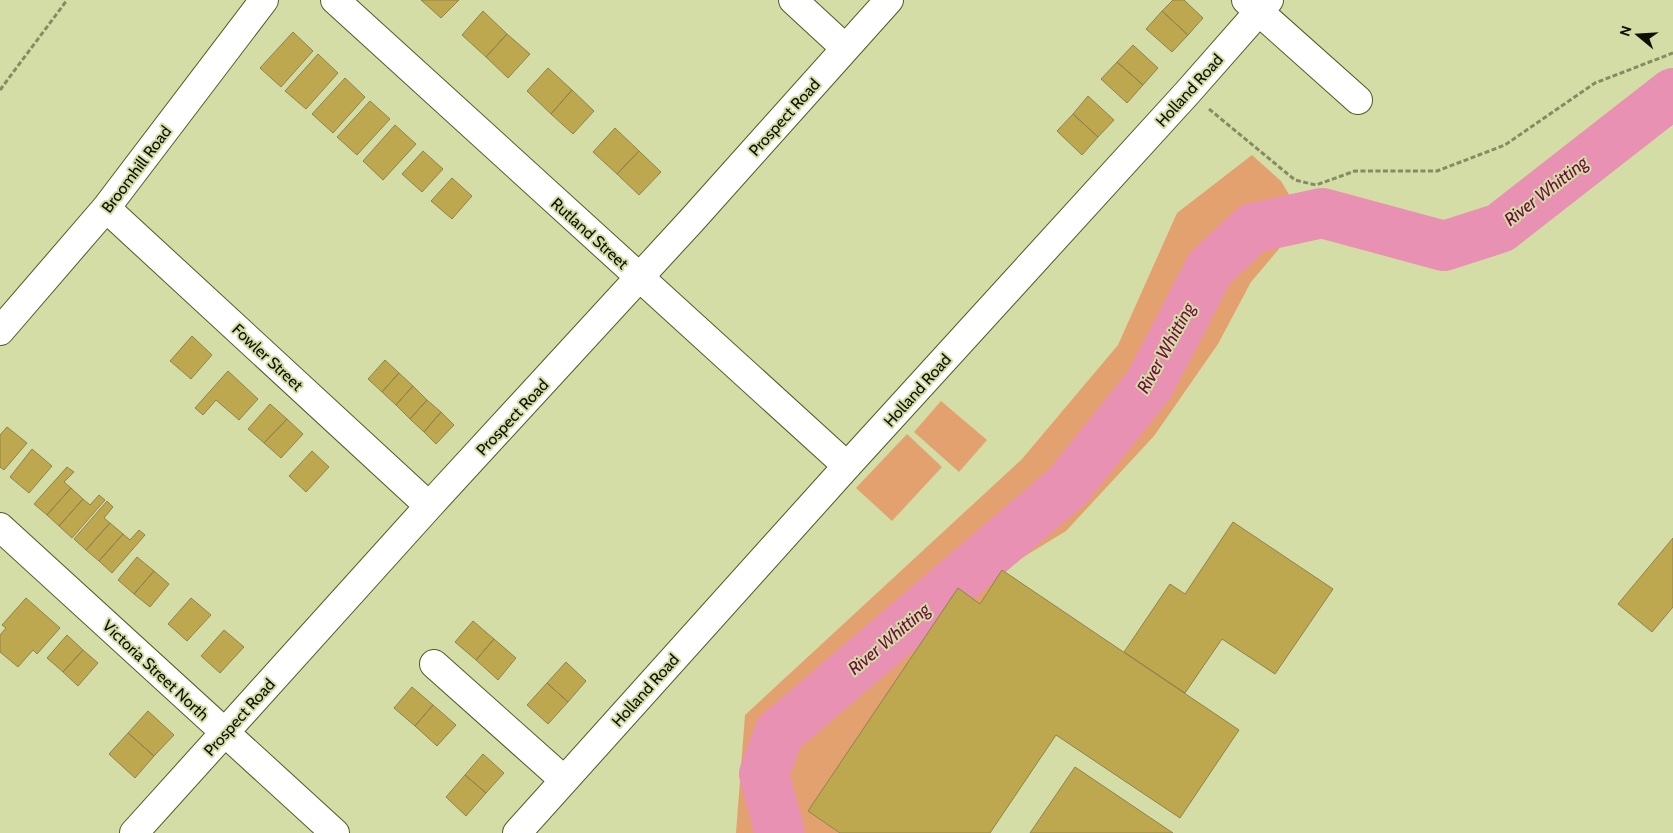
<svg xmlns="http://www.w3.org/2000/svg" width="1673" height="833" font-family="Cabin,sans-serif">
<rect width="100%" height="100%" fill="#d3dda5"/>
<path fill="#e4a170" d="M1252 155 1281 181 1291 198 1279 249 1251 282 1218 344 1154 436 1066 531 1002 570 980 604 958 589 808 811 840 833H736L745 715 1022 459 1118 345 1177 213Z
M941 401 987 440 959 472 914 432Z
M907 434 942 467 892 521 856 488Z"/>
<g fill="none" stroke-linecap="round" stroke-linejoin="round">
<path stroke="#e891b2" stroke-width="50" d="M780 833 764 774 779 733 1068 486 1149 385 1210 268 1253 228 1322 213 1444 246 1500 228 1673 93"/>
</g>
<path fill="#bda84f" stroke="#8f824c" d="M421 0H459L441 18Z
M1173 0H1184L1203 18 1188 35 1162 11Z
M483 11 507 34 486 57 462 35Z
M1162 11 1188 35 1172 52 1146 29Z
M293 32 313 51 281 87 260 68Z
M507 34 530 54 508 78 486 57Z
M1133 45 1158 68 1143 85 1117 62Z
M318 54 338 73 306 109 285 91Z
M1117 62 1143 85 1127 103 1101 79Z
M548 68 572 90 551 114 527 91Z
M345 78 365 97 333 133 312 114Z
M572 90 594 111 573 134 551 114Z
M1088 96 1114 120 1098 137 1073 114Z
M370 101 390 119 357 155 337 137Z
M1073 114 1098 137 1082 155 1057 131Z
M395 125 416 144 383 180 363 161Z
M615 128 639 151 617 174 593 152Z
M423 151 443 169 422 192 402 174Z
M639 151 661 172 639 195 617 174Z
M452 178 472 196 452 219 431 201Z
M192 336 212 355 191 379 170 361Z
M385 360 399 373 382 392 368 379Z
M228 371 258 399 239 420 216 400 203 415 195 408Z
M399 373 413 386 396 405 382 392Z
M413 386 427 400 410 419 396 405Z
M427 400 441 412 424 432 410 419Z
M270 404 287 419 264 443 248 429Z
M441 412 454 425 436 444 424 432Z
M287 419 303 434 281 458 264 443Z
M7 427 27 443 4 470 0 467V435Z
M32 449 52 466 29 493 10 477Z
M312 451 329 467 306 492 289 476Z
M67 467 74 472 64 482 71 488 47 515 34 504Z
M71 488 83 499 59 526 47 515Z
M99 495 105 500 72 538 59 526 83 499 90 505Z
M107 501 113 507 104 518 110 523 86 550 74 539Z
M1233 522 1333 589 1275 674 1222 639 1185 693 1124 652 1170 584 1185 594Z
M110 523 123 534 99 561 86 550Z
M139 530 145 535 112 573 99 561 123 534 130 540Z
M1673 538V607L1652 632 1618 604Z
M137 557 154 571 134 594 118 580Z
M1002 570 1239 730 1180 818 1056 735 990 833H840L808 811 958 588 980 604Z
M154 571 169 584 150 607 134 594Z
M26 598 60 628 37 654 33 650 18 667 0 652V635L6 628 2 625Z
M191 598 211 615 187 641 168 624Z
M473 621 494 639 476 660 455 642Z
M224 630 244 647 220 673 201 656Z
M67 635 83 650 63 672 47 658Z
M494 639 516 658 498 680 476 660Z
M83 650 98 663 78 686 63 672Z
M566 662 586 681 568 702 547 683Z
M547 683 568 702 548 724 527 705Z
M412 687 433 705 415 726 394 708Z
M433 705 456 725 437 746 415 726Z
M148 711 174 735 154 756 128 733Z
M128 733 154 756 135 778 109 754Z
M483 754 504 773 486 793 465 775Z
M1075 767 1173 833H1030Z
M465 775 486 793 466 816 446 797Z"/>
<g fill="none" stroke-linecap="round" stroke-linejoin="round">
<g stroke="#525926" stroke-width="30">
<path id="minor" d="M335 0 847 466
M793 0 845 48
M1246 0 1358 100
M106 208 429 506
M0 331 106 208 264 0
M0 527 335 833
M434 664 564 780
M134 833 429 506 692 220 889 0
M517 833 847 466 1188 92 1269 0"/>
</g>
<path stroke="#858c64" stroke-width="3" stroke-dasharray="5 2.5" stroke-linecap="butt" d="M0 90 67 0
M1209 109 1295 180 1316 185 1355 171H1437L1505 145 1595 83 1673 53"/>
<use href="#minor" stroke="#fff" stroke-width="28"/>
</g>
<g text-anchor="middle" stroke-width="4" stroke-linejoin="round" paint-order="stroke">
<g font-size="16" fill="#0d0f00" stroke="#d3dda5">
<text transform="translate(1189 90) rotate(-48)" y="6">Holland Road</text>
<text transform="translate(784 117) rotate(-48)" y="6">Prospect Road</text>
<text transform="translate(136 169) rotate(-53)" y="6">Broomhill Road</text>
<text transform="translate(590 233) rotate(42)" y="6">Rutland Street</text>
<text transform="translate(268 357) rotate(43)" y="6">Fowler Street</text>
<text transform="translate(917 390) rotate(-48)" y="6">Holland Road</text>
<text transform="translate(512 417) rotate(-47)" y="6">Prospect Road</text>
<text transform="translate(156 670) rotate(43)" y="6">Victoria Street North</text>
<text transform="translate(645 690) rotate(-48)" y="6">Holland Road</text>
<text transform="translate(239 717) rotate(-48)" y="6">Prospect Road</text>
</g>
<g font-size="18" font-style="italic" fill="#720941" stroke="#d3dda5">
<text transform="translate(1546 191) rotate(-38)" y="6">River Whitting</text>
<text transform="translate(1166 348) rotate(-61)" y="6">River Whitting</text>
<text transform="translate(889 639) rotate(-40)" y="6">River Whitting</text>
</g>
</g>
<g transform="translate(1638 35) rotate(288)" stroke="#d3dda5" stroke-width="4" paint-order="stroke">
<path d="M0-4L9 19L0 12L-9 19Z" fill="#0d0f00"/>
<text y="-8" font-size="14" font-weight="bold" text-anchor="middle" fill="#0d0f00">N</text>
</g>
</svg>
